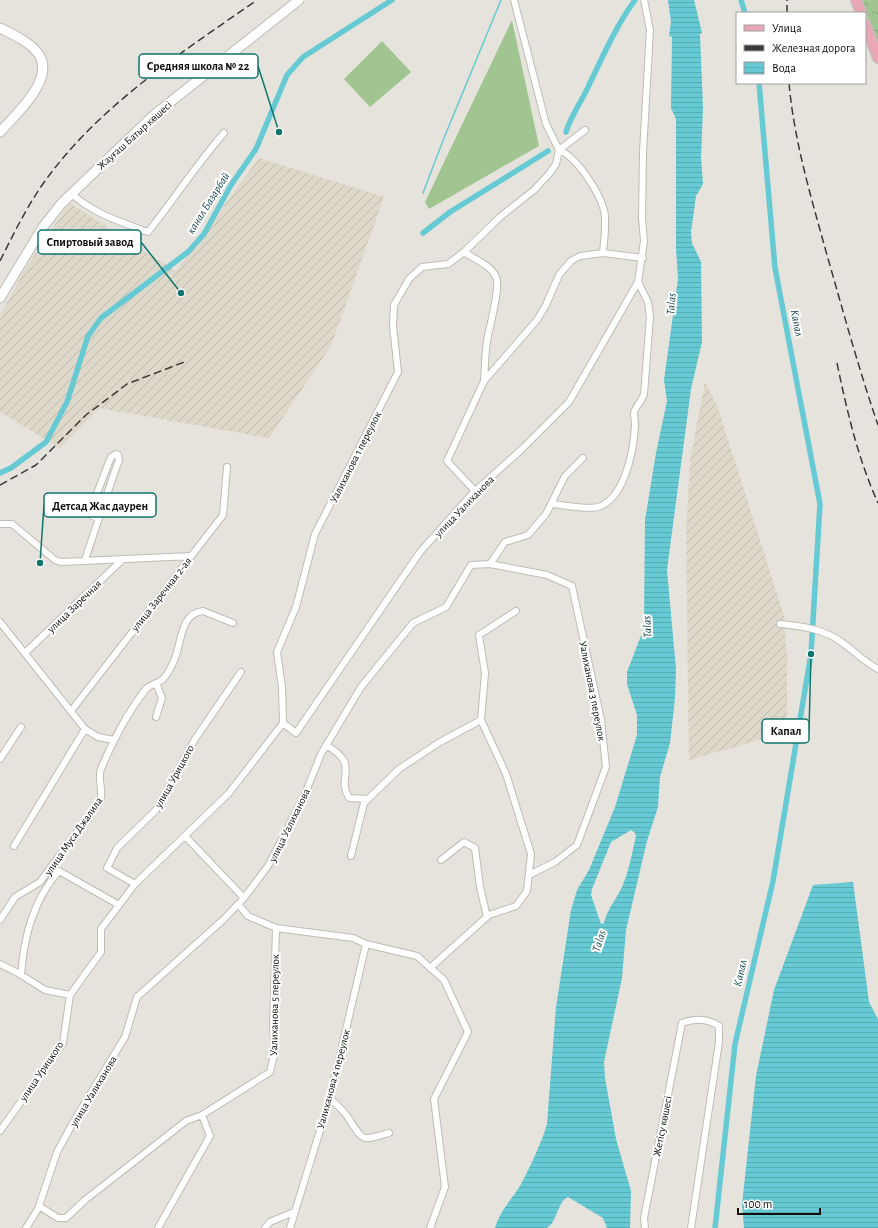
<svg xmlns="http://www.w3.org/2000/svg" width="878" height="1228" font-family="'Alegreya Sans',sans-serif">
<defs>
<pattern id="industrial-furrows" width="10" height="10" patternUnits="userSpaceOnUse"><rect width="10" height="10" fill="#ded8ca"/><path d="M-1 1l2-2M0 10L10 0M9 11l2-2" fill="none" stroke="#bdb8ac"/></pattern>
<pattern id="forest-crowns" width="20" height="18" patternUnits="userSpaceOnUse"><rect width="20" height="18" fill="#a0c591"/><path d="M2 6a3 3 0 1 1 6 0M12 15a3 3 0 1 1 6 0" fill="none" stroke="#89a87c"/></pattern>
<pattern id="water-rules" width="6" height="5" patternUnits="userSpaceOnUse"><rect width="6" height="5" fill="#65cad3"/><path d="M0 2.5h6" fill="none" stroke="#57acb4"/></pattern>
</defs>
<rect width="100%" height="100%" fill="#e6e3dc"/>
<path fill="url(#industrial-furrows)" d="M259 158 384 197 331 346 269 438 99 408 60 448 0 412V316L26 267 70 203 176 271Z
M705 382 717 405 784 616 787 660V721L780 734 689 760 686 534 690 460Z"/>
<path fill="#a0c591" d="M512 20 539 146 429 209 425 202Z
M382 41 411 72 370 107 344 79Z"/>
<path fill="url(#forest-crowns)" d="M861 0H878V45Z"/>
<path fill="url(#water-rules)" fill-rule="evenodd" d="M668 0H694L702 33 700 34 703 108 701 158 703 184 696 196 691 232 692 243 701 262 702 342 691 389 667 570 676 669 675 698 670 743 660 777 658 807 647 841 626 930 622 978 604 1062 605 1078 616 1139 631 1191 630 1228H607L603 1218 568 1197C557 1202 558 1221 547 1228H495C500 1211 511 1200 520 1186 529 1169 542 1142 547 1124L556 1007 571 910 577 890 589 870 615 807 637 735V715L627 684V672L642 633 644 622 645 520 656 453 667 401 664 380 678 279 676 249V119L671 108 672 37 669 36 671 22ZM631 830 635 833 636 836C632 853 629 871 622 887 616 900 607 909 604 923L601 924 591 895 592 889 611 842Z
M853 882 869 1002 878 1019V1228H744L742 1204 756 1076 774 990 813 885Z"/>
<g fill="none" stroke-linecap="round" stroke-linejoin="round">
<path stroke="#65cad3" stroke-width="1.5" d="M423 193 444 138 501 0"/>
<path stroke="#65cad3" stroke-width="5.5" d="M741 0 745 13
M566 132C571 115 582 101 589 85 603 56 616 26 635 0
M423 233 450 212 548 151
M0 473 11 468 46 442 67 402 88 336 101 318 188 252 204 234 231 185 256 149 287 75 303 57 392 0
M715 1228 735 1044 773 881 811 654 820 504 775 268 759 83"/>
<g stroke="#bfbcb5" stroke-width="8">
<path id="street" d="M514 0 546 124 559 150C577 157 599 192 604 210 607 223 604 240 603 253
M72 194C94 214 121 222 148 232 174 199 197 164 224 133
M464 252C474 259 491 265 496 277 501 287 489 328 487 341 485 354 485 368 484 381
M475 491 447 461 484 381 537 320 546 305 559 275 571 261 580 256 603 253 643 258
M552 504C564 505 587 510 598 507 625 499 634 449 635 425 635 421 634 416 634 413 635 407 642 401 644 394L650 317 648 302 638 282
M0 524H12L55 560 61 562 191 556
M85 560C96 527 107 493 119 460L118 455 116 454 111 457 90 511 92 516 99 518
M490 564 547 575 572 586 601 720 606 767 577 845 555 862 529 875
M0 622 85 729 98 737 114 740
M780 624C802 626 824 629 843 643 855 652 864 662 878 669
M25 653 123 559
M156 683 162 698 156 717
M71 711 223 515 227 467
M283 723 296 733 420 552 472 494 522 449 569 402 638 282 644 241 642 218 643 152 650 30 644 0
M326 745C362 766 335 775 349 798L368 799
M0 759 21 727
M185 836 244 898
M14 846 85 729
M351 856 364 803 399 769 440 742 481 720
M441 860 464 842 475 848 480 887 487 917
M135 884 107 868 117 848 156 810 195 739 241 672
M238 904 248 916 276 928 353 938 366 944 417 956 444 980 468 1032 434 1099 445 1187 430 1228
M0 920 15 897 40 882 100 801C104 790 97 780 101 769 111 744 129 710 146 689 150 684 157 684 162 680 167 676 170 669 173 663 182 646 179 613 203 611L233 623
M0 964 18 973 45 990 70 995
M430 968 489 915 516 906 527 891 531 854 506 774 481 720 485 673 479 635 516 611
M21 975C24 937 33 900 59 871L119 905
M330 1098C336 1105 344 1110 349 1119 364 1142 361 1141 389 1133
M0 1131 63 1043 70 995 101 952V929L135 884 229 793 283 723 282 687 277 652 296 607 315 534 398 372 393 326 394 305 409 279 422 267 448 264 464 252 500 217 534 190 549 174 556 164 559 150 585 130
M39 1206 58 1218H66L85 1200 186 1121 202 1115 270 1072 275 1051 273 1027 276 928
M26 1228 38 1209 57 1152 75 1119 125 1037 137 997 224 919 244 898 268 866 305 794 321 754 361 687 413 623 446 607 471 565 490 564 505 542 528 535 546 514 565 476 583 458
M158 1228 210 1136 202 1115
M265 1228 270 1222 294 1212
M290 1228 330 1098 366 944
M645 1228 644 1218 682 1023C695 1018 707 1018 719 1026V1042L691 1228"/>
</g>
<g stroke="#bfbcb5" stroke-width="11">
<path id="secondary" d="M0 28C12 34 28 41 37 52 58 77 16 114 0 132
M0 298 43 227 61 204 85 181 154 115 299 0"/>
</g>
<g stroke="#c1c1c0" stroke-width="12">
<path id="primary" d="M856 0 861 13
M865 24 878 58"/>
</g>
<use href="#street" stroke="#fff" stroke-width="6"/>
<use href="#secondary" stroke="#fff" stroke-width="9"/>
<use href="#primary" stroke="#e9a7b6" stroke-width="10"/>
<path stroke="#3b3a36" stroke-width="1.5" stroke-dasharray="8 4" stroke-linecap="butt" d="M787 13V0
M789 83C794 140 810 193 825 248 842 307 858 367 878 425
M0 261C14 233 27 206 45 181 100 105 181 53 257 0
M837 363C847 411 858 459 878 503
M0 485 36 465 86 415 127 384 187 361"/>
</g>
<g text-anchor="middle" stroke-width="4" stroke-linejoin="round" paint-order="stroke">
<g font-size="11" fill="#100f0c" stroke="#fff">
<text transform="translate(134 135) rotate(-42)" y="4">Жауғаш Батыр көшесі</text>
<text transform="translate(355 457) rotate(-63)" y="4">Уалиханова 1 переулок</text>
<text transform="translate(464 506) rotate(-46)" y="4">улица Уалиханова</text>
<text transform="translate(161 594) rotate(-52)" y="4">улица Заречная 2-ая</text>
<text transform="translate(74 606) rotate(-44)" y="4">улица Заречная</text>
<text transform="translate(593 691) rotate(79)" y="4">Уалиханова 3 переулок</text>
<text transform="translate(174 776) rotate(-61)" y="4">улица Урицкого</text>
<text transform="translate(289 825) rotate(-64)" y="4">улица Уалиханова</text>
<text transform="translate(73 836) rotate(-55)" y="4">улица Муса Джалила</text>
<text transform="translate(274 1005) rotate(-89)" y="4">Уалиханова 5 переулок</text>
<text transform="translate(41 1071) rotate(-56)" y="4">улица Урицкого</text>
<text transform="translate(333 1079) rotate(-75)" y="4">Уалиханова 4 переулок</text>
<text transform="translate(93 1091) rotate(-59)" y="4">улица Уалиханова</text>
<text transform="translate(662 1126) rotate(-79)" y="4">Жетісу көшесі</text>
</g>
<g font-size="12" font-style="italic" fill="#1e4c50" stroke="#fff">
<text transform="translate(208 203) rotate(-58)" y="4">канал Базарбай</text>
<text transform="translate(671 304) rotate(-86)" y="4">Talas</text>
<text transform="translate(797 323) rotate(79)" y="4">Капал</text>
<text transform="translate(647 627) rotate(-93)" y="4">Talas</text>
<text transform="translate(599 941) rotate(-73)" y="4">Talas</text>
<text transform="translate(740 973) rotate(-77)" y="4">Капал</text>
</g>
</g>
<path fill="none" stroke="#0f766e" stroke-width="1.5" d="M279 132L258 66M181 293L141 242M40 563L44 505M811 654L809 731"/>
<g fill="#0f766e" stroke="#fff" stroke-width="1.5">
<circle cx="279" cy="132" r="4"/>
<circle cx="181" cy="293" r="4"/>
<circle cx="40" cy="563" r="4"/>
<circle cx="811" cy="654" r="4"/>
</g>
<g fill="#fff" stroke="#0f766e" stroke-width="1.5">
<rect x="139" y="54" width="119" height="24" rx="4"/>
<rect x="38" y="230" width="103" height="24" rx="4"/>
<rect x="44" y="493" width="112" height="24" rx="4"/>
<rect x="762" y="719" width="47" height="24" rx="4"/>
</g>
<g font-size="12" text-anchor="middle" font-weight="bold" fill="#100f0c">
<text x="198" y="70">Средняя школа № 22</text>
<text x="90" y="246">Спиртовый завод</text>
<text x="100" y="510">Детсад Жас даурен</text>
<text x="786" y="735">Капал</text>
</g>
<rect x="736" y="12" width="130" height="72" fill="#ffffff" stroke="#9f9f9e"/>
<rect x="744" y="25" width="20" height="6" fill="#e9a7b6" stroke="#9f9f9e"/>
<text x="772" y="32" font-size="12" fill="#100f0c">Улица</text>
<rect x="744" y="45" width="20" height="6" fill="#3b3a36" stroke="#9f9f9e"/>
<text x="772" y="52" font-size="12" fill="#100f0c">Железная дорога</text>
<rect x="744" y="62" width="20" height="12" fill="url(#water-rules)" stroke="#9f9f9e"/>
<text x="772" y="72" font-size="12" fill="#100f0c">Вода</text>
<path d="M738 1208v6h82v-6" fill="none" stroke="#100f0c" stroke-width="2"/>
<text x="744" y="1208" font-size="12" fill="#100f0c" stroke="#ffffff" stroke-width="3" paint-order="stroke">100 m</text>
</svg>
